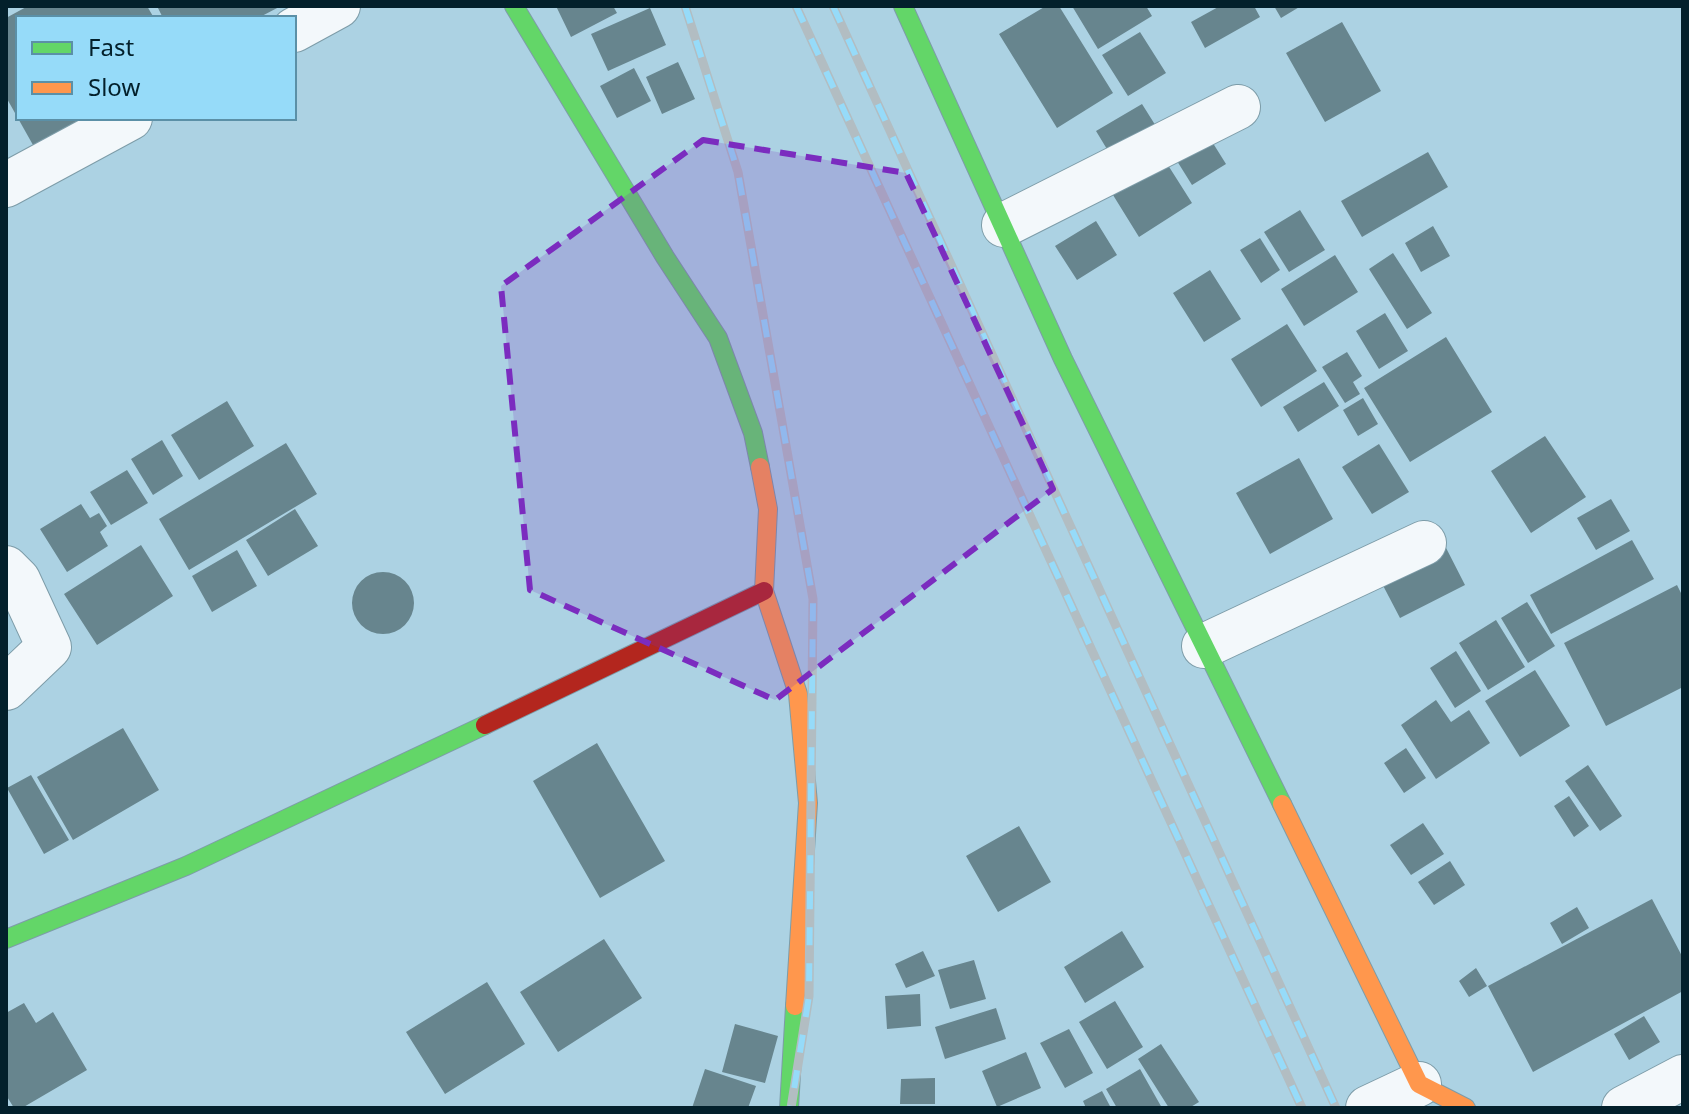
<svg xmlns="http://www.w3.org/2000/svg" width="1689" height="1114" font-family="'Noto Sans',sans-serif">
<rect width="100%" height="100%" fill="#acd2e3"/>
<path fill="#67858e" d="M28 6H147L154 18H18V118H83L33 145 6 97V18Z
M157 6H281L258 18H163Z
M556 6H613L617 13 571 37Z
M1046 6H1059L1113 93 1057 128 999 34Z
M1072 6H1146L1152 16 1098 49Z
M1220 6H1254L1260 17 1205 48 1191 22Z
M1274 6H1301L1281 18Z
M650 8 666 45 608 71 591 34Z
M1342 22 1381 91 1325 122 1286 53Z
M1140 32 1166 73 1128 96 1102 55Z
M678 62 695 99 662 114 646 77Z
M634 68 651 101 617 118 600 86Z
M1142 104 1159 131 1113 159 1096 131Z
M1211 140 1226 164 1192 185 1177 161Z
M1428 152 1448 187 1362 237 1341 201Z
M1166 162 1192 203 1139 237 1113 195Z
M1300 210 1325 250 1289 272 1264 232Z
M1096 221 1117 255 1077 280 1055 246Z
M1433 226 1450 256 1421 272 1405 243Z
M1260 238 1280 270 1261 283 1240 250Z
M1393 253 1432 313 1407 329 1369 269Z
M1335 255 1358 292 1304 326 1281 289Z
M1210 270 1241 319 1204 342 1173 293Z
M1385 313 1408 351 1379 369 1356 331Z
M1287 324 1317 371 1261 407 1231 359Z
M1446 337 1492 412 1410 462 1364 388Z
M1347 352 1362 376 1353 382 1360 394 1345 403 1322 367Z
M1324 382 1339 406 1298 432 1283 407Z
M1363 398 1378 424 1358 436 1343 410Z
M227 401 254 446 199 480 171 435Z
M1545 436 1586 497 1531 533 1491 471Z
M162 440 183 476 153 495 131 459Z
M286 443 317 494 189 570 159 519Z
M1379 444 1409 492 1372 514 1342 467Z
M1299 458 1333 519 1270 554 1236 493Z
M127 470 148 503 111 525 90 492Z
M1611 499 1630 531 1596 550 1577 518Z
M81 504 90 518 99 513 107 526 100 532 108 546 67 572 40 529Z
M295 509 318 546 268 576 246 540Z
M1442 540 1465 585 1400 618 1377 574Z
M1632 540 1654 579 1551 634 1530 595Z
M141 545 173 596 97 645 64 594Z
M237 550 257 586 212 612 192 576Z
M352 603a31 31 0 1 1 62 0a31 31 0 1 1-62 0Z
M1677 585 1683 597V687L1606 726 1564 643Z
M1527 602 1555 646 1528 663 1501 618Z
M1496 620 1525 667 1488 690 1459 643Z
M1456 651 1481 691 1455 708 1430 668Z
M1535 670 1570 726 1520 757 1485 701Z
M1436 700 1451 722 1469 710 1490 743 1436 779 1401 725Z
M123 728 159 790 73 840 37 777Z
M597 743 665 861 600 898 533 781Z
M1406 748 1426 778 1404 793 1384 763Z
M1588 765 1622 816 1600 831 1565 781Z
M31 775 69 840 44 854 7 788Z
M1569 796 1589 826 1574 837 1554 806Z
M1423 823 1444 854 1411 875 1390 845Z
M1019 826 1051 882 998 912 966 856Z
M1450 861 1465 885 1434 905 1418 882Z
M1652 899 1683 958V991L1533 1072 1488 986Z
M1577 907 1589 928 1562 944 1550 923Z
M1122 931 1144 967 1085 1003 1064 967Z
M604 939 642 998 558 1052 520 992Z
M923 951 935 976 906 988 895 964Z
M974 960 986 999 950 1009 938 970Z
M1476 968 1487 986 1469 997 1459 981Z
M487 982 525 1044 445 1094 406 1032Z
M920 994 921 1026 887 1029 885 996Z
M1115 1001 1143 1047 1107 1069 1079 1022Z
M24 1003 36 1023 53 1012 87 1070 22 1108H14L6 1095V1013Z
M996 1008 1006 1039 945 1059 935 1027Z
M1644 1016 1660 1042 1629 1060 1614 1034Z
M735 1024 778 1036 765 1083 722 1072Z
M1069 1029 1093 1073 1065 1088 1040 1043Z
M1161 1044 1199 1102 1189 1108H1169L1138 1059Z
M1026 1052 1041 1088 997 1107 982 1071Z
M705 1069 756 1086 748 1108H692Z
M1140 1069 1162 1108H1117L1106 1089Z
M935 1078V1104H900L901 1079Z
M1102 1091 1111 1108H1086L1083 1101Z"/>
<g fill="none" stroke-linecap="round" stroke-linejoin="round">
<g stroke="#7d9ca8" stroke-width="46">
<path id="street" d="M294 30 338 6
M6 185 130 118
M1004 225 1238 107
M6 568 18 580 49 647 6 688
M1204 646 1424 543
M1368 1108 1419 1084
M1624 1108 1683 1077"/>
</g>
<g stroke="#7d9ca8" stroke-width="20">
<path id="fast" d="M514 6 665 257 718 338 753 433 760 467
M903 6 1063 359 1282 804
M6 939 186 866 485 725
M789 1108 795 1006"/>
</g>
<g stroke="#7d9ca8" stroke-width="20">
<path id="slow" d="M760 467 768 509 764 591 798 694 808 803 795 1006
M1282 804 1419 1084 1466 1108"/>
</g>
<g stroke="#7d9ca8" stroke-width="20">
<path id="jam" d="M485 725 764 591"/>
</g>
<use href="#street" stroke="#f3f8fb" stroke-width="44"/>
<use href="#fast" stroke="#63d668" stroke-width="18"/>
<use href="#slow" stroke="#ff974d" stroke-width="18"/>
<use href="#jam" stroke="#b3261e" stroke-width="18"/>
<g stroke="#b2bdc2" stroke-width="9">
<path id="rail" d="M685 6 738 172 813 599 809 996 791 1108
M796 6 1302 1108
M833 6 1336 1108"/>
</g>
<use href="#rail" stroke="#96dbf9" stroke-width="6" stroke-dasharray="18" stroke-linecap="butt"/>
</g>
<path fill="#7b2cbf" fill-opacity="0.2" stroke="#7b2cbf" stroke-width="6" stroke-dasharray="16 10" stroke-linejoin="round" d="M703 140 906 173 1053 489 775 700 530 590 501 286Z"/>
<rect width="1689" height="1114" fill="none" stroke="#03202b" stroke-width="16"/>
<rect x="16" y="16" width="280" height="104" fill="#96dbf9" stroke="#5b90a7" stroke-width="2"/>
<rect x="32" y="42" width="40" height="12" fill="#63d668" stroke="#5b90a7" stroke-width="2"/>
<text x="88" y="56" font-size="24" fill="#03202b">Fast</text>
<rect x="32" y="82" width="40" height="12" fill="#ff974d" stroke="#5b90a7" stroke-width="2"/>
<text x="88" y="96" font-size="24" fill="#03202b">Slow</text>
</svg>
